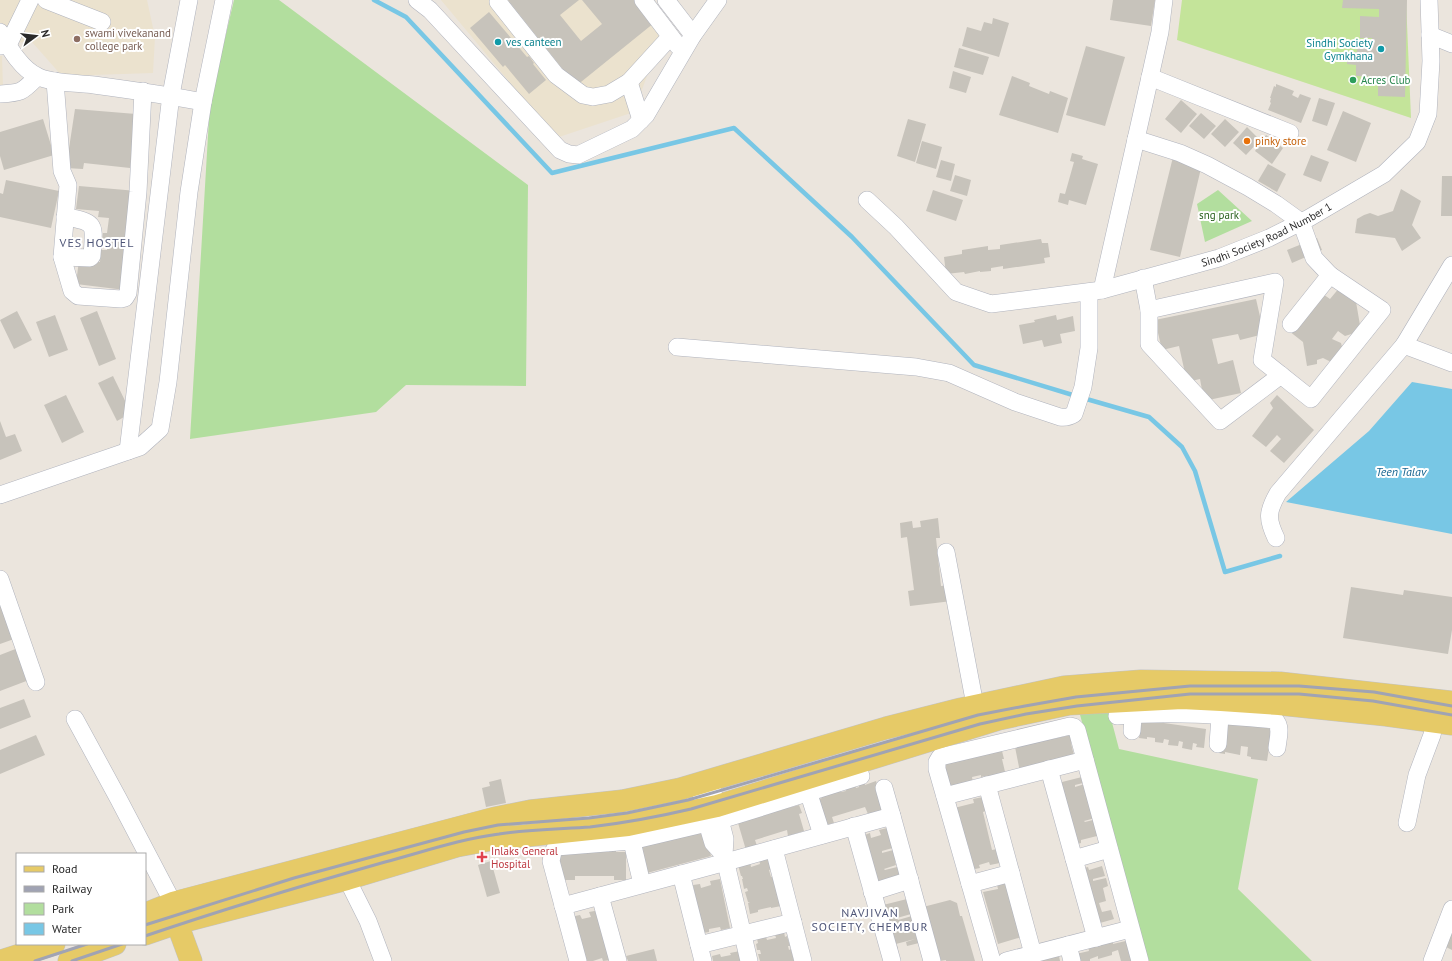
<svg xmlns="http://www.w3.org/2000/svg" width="1452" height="961" font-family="'PT Sans',sans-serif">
<rect width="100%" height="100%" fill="#ebe5dd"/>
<path fill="#ebe2ce" d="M0 0H147L155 37 153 73 62 76 32 42 0 43Z
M441 0H646L666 23 634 112 556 138Z
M0 56H2L3 87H0Z"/>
<path fill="#b2de9e" d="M234 0H279L528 185 526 386 406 385 376 412 190 439 210 102Z
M1218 190 1252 221 1205 242 1197 204Z
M1079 711H1109L1119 749 1258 779 1238 889 1312 961H1147Z"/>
<path fill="#c4e49a" d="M1182 0H1406L1411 118 1177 40Z"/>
<path fill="#78c7e5" d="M1412 382 1452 389V534L1286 502 1369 431Z"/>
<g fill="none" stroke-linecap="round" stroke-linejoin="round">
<path stroke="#78c7e5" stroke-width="4.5" d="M374 0 406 17 552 173 734 128 852 237 974 365 1076 396
M1083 398 1149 417 1182 447 1195 471 1225 572 1280 556"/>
</g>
<path fill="#c7c3bb" d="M508 0H579L560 15 581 41 602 24 582 0H636L654 23 576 86Z
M1113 0H1155L1151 26 1110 20Z
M1343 0H1407L1405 97 1378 96V77L1356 76V65L1347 64V52H1357V45L1372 46V38H1360V16L1379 17V9L1342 8Z
M489 12 527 57 529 56 534 63 533 64 546 80 529 94 505 65 503 67 470 28Z
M993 18 1009 23 999 57 962 46 967 27 981 31 984 22 992 24Z
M1086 46 1125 57 1105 126 1066 115Z
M959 48 989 57 983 75 954 67Z
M953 71 971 77 966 93 949 88Z
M1012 76 1030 83 1029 86 1049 94 1050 91 1068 98 1058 133 999 115Z
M1276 84 1294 91 1292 95 1298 98 1300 94 1311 98 1301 123 1268 110 1271 103 1270 102 1271 98H1270L1274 86 1276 87Z
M1319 98 1335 103 1327 126 1312 121Z
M1181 100 1197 114 1181 133 1165 119Z
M75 109 136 114 130 168 84 163 83 169 66 168Z
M1343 111 1371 123 1356 162 1327 150Z
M1201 113 1216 126 1204 139 1189 126Z
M43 119 54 155 4 170 0 156V132Z
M908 119 926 124 915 162 897 156Z
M1225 119 1239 132 1225 147 1211 134Z
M1247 127 1260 140 1246 155 1233 143Z
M1266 135 1283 148 1272 164 1255 151Z
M922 141 942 147 936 169 916 163Z
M1072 153 1083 156 1082 159 1098 164 1086 205 1069 200 1068 205 1058 202 1060 193 1065 194 1074 162 1070 161Z
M1311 155 1329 162 1321 182 1303 175Z
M1173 157 1202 164 1180 257 1150 250Z
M941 160 955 164 951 181 936 177Z
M1268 164 1286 174 1277 192 1258 181Z
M955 175 971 180 967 196 950 191Z
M1442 176H1452V216H1441Z
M6 180 59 191 51 228 0 217V193L3 194Z
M79 186 137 191 125 290 76 284 79 260 100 262 101 250H107L108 244 102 243 103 233H107L109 218 98 217 99 211 76 209Z
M1401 189 1421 201 1412 225 1421 238 1402 251 1395 238 1355 233 1357 219 1364 215 1370 213 1378 216 1393 211Z
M933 190 963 200 956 221 926 211Z
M1317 238 1322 250 1292 263 1287 250Z
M1041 239 1042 243H1048L1050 257 1044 258 1045 263 1003 269V266L991 268V271L980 272V271L965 274 964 272 946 274 944 257 962 254V250L988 246V250L1000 249V245Z
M1340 287 1355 296 1361 331 1345 336 1338 331 1332 339 1341 343 1344 354 1331 362 1323 358 1317 360V364L1307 366 1303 342 1289 331 1320 292 1330 299Z
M1256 299 1264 334 1240 340 1238 334 1212 339 1218 364 1233 360 1241 393 1204 401 1200 379 1187 382 1179 346 1162 350 1155 320Z
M17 311 32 340 14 349 0 320Z
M97 311 116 359 99 366 80 318Z
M55 315 68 350 49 357 36 322Z
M1056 315 1057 320 1073 316 1075 331 1060 334 1062 343 1044 347 1042 340 1023 344 1019 325 1035 322 1034 320Z
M113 376 131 413 117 421 98 383Z
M66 395 84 432 62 443 44 405Z
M1277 395 1314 430 1284 463 1270 451 1281 439 1277 435 1266 447 1252 436 1273 408 1270 403Z
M0 421 6 437 15 434 22 451 0 460Z
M938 518 940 538H936L941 586 950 585 952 601 910 606 908 591 914 590 907 537 901 538 900 523 912 521 913 528 921 527 920 521Z
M1351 587 1403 595 1404 590 1452 597V630L1448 654 1343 638Z
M2 606 14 639 0 644V607Z
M18 648 29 680 0 691V655Z
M24 699 31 717 0 729V708Z
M1225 717 1256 726 1272 729 1267 761 1251 759V757L1247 756 1248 747 1241 746 1240 755 1225 752V754L1219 753Z
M1142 720H1164V723L1206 729 1204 748 1196 747 1197 744 1193 743 1192 750 1182 748 1183 742 1179 741 1178 746 1168 745 1169 740 1164 739 1163 743 1155 742V738L1147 737V739L1139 738Z
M36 735 45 755 0 774V750Z
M1071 735 1073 743H1071L1075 760 1020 772 1015 747Z
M1002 751 1004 759H1002L1006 776 987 778 986 776 981 777V775L972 777 973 783 946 789 941 765Z
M1086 776 1087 782 1075 785V787L1088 783 1095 818 1084 821 1085 822 1097 819 1101 835 1081 840V843L1075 845 1058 783Z
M501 779 506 803 486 807 482 788 490 786 489 782Z
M865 781V785L876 781 885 809 868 814 865 807 832 817 834 823 822 826 814 800 822 798 821 793 827 792 829 795 828 790 839 787 841 792 846 791 844 786 855 783 856 788 859 787 858 783Z
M983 797 986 811 983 812 992 850 997 849 1000 863 990 865 989 862 979 865 980 868 970 870 971 857 968 845 964 846 963 829 960 818 957 819 954 808 974 803 973 799Z
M787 805 788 808 799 805 802 813 799 814 804 831 788 836 787 830 755 840 757 846 746 850 738 823 747 821 745 817 751 815 752 819H755L754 815 764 812 765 815 768 814 767 810 776 807 778 811 782 810 781 807Z
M887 828 896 847 882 851V853L897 849 899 861 895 862 896 865 884 869 885 870 897 867V868L902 867 905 877 875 885 862 836 870 833 871 838 881 835 879 830Z
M704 830 711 856 647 873 644 864H646L639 847Z
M609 848H616V852H626V880H614V876H575V880H558V852L606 849V852H609Z
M769 858 772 869 769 870 771 877 774 876 781 906 771 908V907L758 910V912L750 914 748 903H750L748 902 745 892 748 891 747 888 744 889 742 879H743L742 876H741L738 865 750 862 751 867 760 864 759 860Z
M491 861 500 893 487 897 478 865Z
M1102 866 1105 876 1093 879V881L1106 878 1108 886 1103 888 1106 901 1099 903 1102 912 1111 910 1114 919 1100 923 1084 868 1088 867 1089 870Z
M720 879 730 928 721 930 720 927 709 929V932L703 933 693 885 700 884 701 888 711 885 710 881Z
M1005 882 1025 936 998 944 983 892 998 889 997 885Z
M907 899 911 914 897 918 898 920 912 916 919 943 907 946 906 942 915 939 892 945 893 946 897 945 898 949 891 951 879 906Z
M950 900 957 903 960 916H962L975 961H946V960L940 961 930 925 923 907Z
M600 910 612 960 603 961 602 958 593 961H581L570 917 580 915 582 919 591 917 589 912Z
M1452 923V950L1442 945Z
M784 932 785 937 787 936 790 946H788L789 950 791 949 794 961H760L758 954H761L760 950H757L756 944 758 943 757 939 766 937 767 940 776 938 775 934Z
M1130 940 1136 961H1121L1118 950 1112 952V955L1098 959V956L1090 959V961H1078L1076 954 1089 951 1088 947 1113 941V944Z
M654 949 657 961H628L626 956Z
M740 951 742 961H713L712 956 720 954 721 957 731 955 730 953Z
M1059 956 1060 961H1040V960Z"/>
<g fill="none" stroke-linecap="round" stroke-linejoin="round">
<g stroke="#b0b3bd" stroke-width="18">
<g id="minor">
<path d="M46 0 102 22"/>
<path d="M417 0 430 10 560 150 569 154 578 155 632 129 646 115 693 35 718 0"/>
<path d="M643 0 678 46"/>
<path d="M666 0 693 35"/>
<path d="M498 2 556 75 583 95 593 97 609 94 629 82 670 37"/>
<path d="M0 32C9 47 20 68 37 76 49 83 79 83 94 85 131 90 167 95 203 102"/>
<path d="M1430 35 1452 44"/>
<path d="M0 46 8 45 30 0"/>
<path d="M1150 77 1290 133"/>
<path d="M55 81 62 171 68 185 62 257 72 291 78 296 121 299 125 298 128 293 138 192 143 91"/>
<path d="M629 82 641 120"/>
<path d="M0 94C22 93 22 92 37 77"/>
<path d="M1136 139 1180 153 1207 165 1248 187 1276 204 1301 222 1314 258 1330 275"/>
<path id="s1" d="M867 200 896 227 956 292 991 304 1102 290 1219 258 1269 238 1309 218 1384 174 1417 142 1428 114 1431 61 1429 0"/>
<path d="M62 257 90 258 92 256C94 225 98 222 65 217"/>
<path d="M1143 278 1149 310 1275 282 1262 360 1311 399 1382 310 1330 275 1291 324"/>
<path d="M1102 290 1150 77 1160 32 1164 0"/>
<path d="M1149 310V344L1220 421 1281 375"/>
<path d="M1404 345 1452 265"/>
<path d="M677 347 916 367 949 373 1015 402 1060 417C1066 418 1069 417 1074 414L1083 387 1089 348V292"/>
<path d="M128 451 171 95 189 0"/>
<path d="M0 495 140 447 160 429 168 382 189 192 203 102 224 0"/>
<path d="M1276 538C1267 519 1267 512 1278 493L1404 345 1452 363"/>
<path d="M946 552 975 705"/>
<path d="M0 579 36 682"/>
<path d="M1117 716C1170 711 1222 715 1275 720 1282 727 1278 738 1277 748"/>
<path d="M75 719 118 798 173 903"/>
<path d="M1132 731 1134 703"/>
<path d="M1218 744 1221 703"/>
<path d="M1049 769 1096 938"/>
<path d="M710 781 725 839 724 855 749 961"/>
<path d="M805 782 822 835"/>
<path d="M699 784 707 823 713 843 724 855"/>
<path d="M987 785 1033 954"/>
<path d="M884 788 892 816"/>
<path d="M945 796 1085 760"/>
<path d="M721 820 861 776"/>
<path d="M1407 823 1417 775 1432 735 1435 722"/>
<path d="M854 826 892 961"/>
<path d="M629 829 642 884"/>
<path d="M774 849 803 961"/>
<path d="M1074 859 1109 849"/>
<path d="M343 867 347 879 368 921 383 961"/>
<path d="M681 874 703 961"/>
<path d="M970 884 1011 873"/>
<path d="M872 892 910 880"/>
<path d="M600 896 618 961"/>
<path d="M563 906 726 862 892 816 932 961"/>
<path d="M699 945 793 922"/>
<path d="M1068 945 1072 961"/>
<path d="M578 961 551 861 553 852 556 847 631 841 707 823"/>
<path d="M992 961 937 769V762L940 757 1070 726 1074 727 1077 730 1140 961"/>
<path d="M1006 961 1130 929"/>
<path d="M1432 961 1452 909"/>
</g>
</g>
<g stroke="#c3c3c3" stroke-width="23">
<path id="major" d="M174 909 177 923 191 961
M145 914 173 903 495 818 530 811 622 801 680 789 886 728 961 709 1064 687 1141 681 1280 683 1452 702
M145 934 177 923 347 879 457 846 495 839 628 825 717 806 999 719 1069 704 1182 698 1221 700 1279 704 1386 715 1452 724
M1 961 54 944
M69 961 115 944"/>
</g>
<use href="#minor" stroke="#fff" stroke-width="17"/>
<use href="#major" stroke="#e6ca67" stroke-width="22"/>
<path stroke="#a0a3b3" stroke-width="3" d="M145 925 294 878 464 832 498 825 589 818 627 813 688 800 978 715 1025 706 1076 697 1190 686H1299L1374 692 1452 706
M145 936C224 909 304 885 385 862 423 852 460 839 499 834 529 829 560 829 590 827 624 823 657 817 691 809L980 724 1026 714 1077 706 1190 694H1299L1373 701 1452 715
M35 961 87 944
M72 961 122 944"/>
</g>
<circle fill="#8d6e63" stroke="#fff" stroke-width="1.5" cx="77" cy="39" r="4"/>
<g fill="#0f9aa8" stroke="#fff" stroke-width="1.5">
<circle cx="498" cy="42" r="4"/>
<circle cx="1381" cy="49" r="4"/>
</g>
<circle fill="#2e9e5b" stroke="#fff" stroke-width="1.5" cx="1353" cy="80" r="4"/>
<circle fill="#e8710a" stroke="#fff" stroke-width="1.5" cx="1247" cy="141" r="4"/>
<path fill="#e0444e" stroke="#fff" stroke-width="1.5" d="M480 851h4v4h4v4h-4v4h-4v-4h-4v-4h4z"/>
<g text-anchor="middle" stroke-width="4" stroke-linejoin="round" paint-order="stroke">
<g font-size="11" fill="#785e54" stroke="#fff" text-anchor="start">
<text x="85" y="37">swami vivekanand<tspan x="85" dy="13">college park</tspan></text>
</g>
<g font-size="11" fill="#0d838f" stroke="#fff" text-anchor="start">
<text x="506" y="46">ves canteen</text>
<text x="1373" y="47" text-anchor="end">Sindhi Society<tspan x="1373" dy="13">Gymkhana</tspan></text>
</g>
<g font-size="11" fill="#27864d" stroke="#fff" text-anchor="start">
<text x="1361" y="84">Acres Club</text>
</g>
<g font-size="11" fill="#c56008" stroke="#fff" text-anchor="start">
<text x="1255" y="145">pinky store</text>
</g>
<g font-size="11" fill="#2c621f" stroke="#fff">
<text x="1219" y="219">sng park</text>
</g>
<g font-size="11" fill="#2a2a2a" stroke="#fff">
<text dy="4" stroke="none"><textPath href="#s1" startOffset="451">Sindhi Society Road Number 1</textPath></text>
</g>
<g font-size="11" fill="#be3a42" stroke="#fff" text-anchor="start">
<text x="491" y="855">Inlaks General<tspan x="491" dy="13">Hospital</tspan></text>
</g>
<g font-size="12" letter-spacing="1" fill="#4e5577" stroke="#fff">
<text x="97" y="247">VES HOSTEL</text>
<text x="870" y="917">NAVJIVAN<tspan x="870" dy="14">SOCIETY, CHEMBUR</tspan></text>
</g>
<g font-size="12" font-style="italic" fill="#176591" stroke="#fff">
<text x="1401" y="476">Teen Talav</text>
</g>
</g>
<rect x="16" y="853" width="130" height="92" fill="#ffffff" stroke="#aaaaaa"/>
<rect x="24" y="866" width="20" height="6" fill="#e6ca67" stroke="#aaaaaa"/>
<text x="52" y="873" font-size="12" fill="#2a2a2a">Road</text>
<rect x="24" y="886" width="20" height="6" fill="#a0a3b3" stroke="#aaaaaa"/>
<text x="52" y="893" font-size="12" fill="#2a2a2a">Railway</text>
<rect x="24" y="903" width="20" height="12" fill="#b2de9e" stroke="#aaaaaa"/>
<text x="52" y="913" font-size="12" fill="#2a2a2a">Park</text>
<rect x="24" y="923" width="20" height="12" fill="#78c7e5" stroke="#aaaaaa"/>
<text x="52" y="933" font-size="12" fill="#2a2a2a">Water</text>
<g transform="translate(36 36) rotate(75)" stroke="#ffffff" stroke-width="3" paint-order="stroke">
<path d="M0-3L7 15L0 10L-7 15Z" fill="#2a2a2a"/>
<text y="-6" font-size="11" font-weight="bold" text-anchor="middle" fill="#2a2a2a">N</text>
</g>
</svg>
